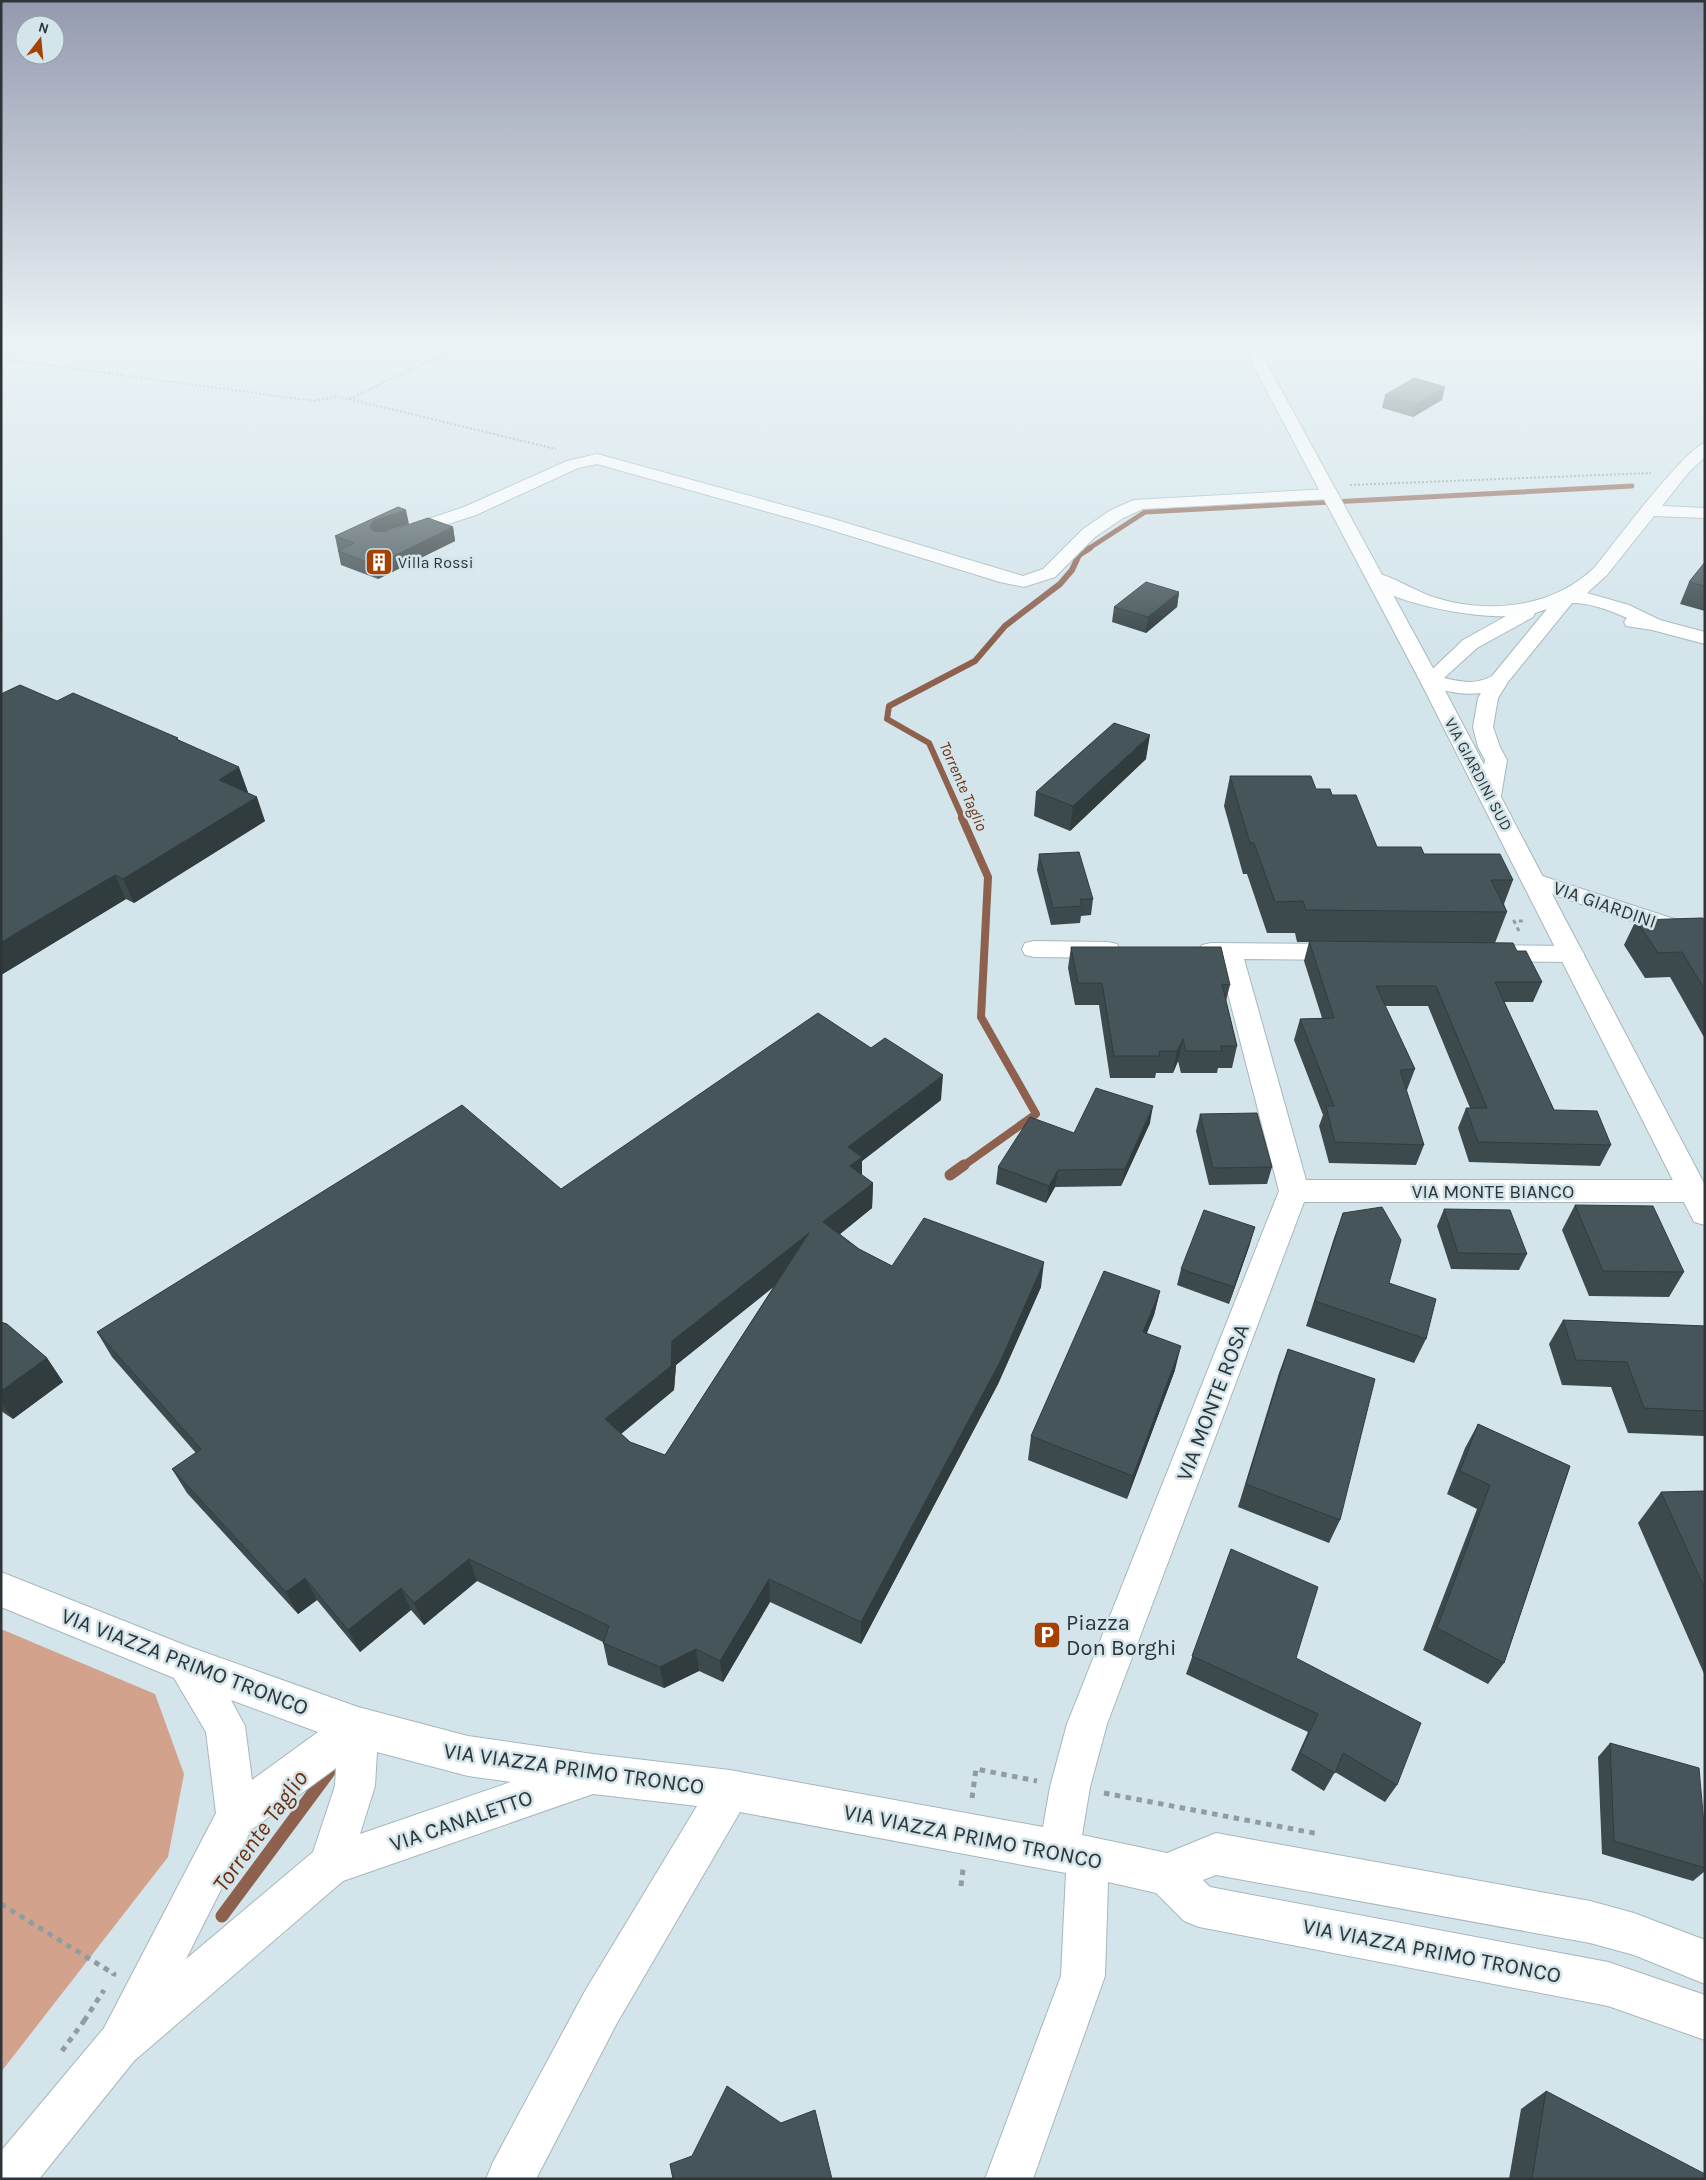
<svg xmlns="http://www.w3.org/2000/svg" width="1706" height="2180" font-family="Karla,sans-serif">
<rect width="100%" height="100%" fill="#d3e5eb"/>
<path fill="#d3a28c" d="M1 1629 155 1694 184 1774 168 1857 1 2072Z"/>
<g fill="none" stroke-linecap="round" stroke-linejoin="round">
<path stroke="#8d614e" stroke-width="5" d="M1088 549 1145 512 1632 486"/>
<path stroke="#8d614e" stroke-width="6" d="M963 819 929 743 887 719 889 706 975 661 1005 626 1060 584 1072 570 1079 555 1090 548"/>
<path stroke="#8d614e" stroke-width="8" d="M962 818 988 877 981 1017 1036 1114 963 1166"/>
<path stroke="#8d614e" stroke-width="11" d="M950 1175 964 1165"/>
<path stroke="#8d614e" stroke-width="13" d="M222 1916 331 1769"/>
<g stroke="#a6b7bd" stroke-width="2">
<path id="minor" d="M1705 443V457L1689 472 1662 506 1705 508V518L1654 516 1607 575 1587 593 1629 605 1660 620 1705 632V644L1652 630 1626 626 1624 622 1627 618C1609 610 1591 603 1572 603L1508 682 1498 698 1493 727 1500 747 1507 760 1501 796 1498 801 1490 803 1482 801 1479 796 1485 760 1478 747 1473 727 1478 698 1481 693C1461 696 1442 690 1423 685L1420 681 1463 640 1506 616C1475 618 1383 603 1365 577L1368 573 1374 572C1391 576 1412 589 1430 596 1486 615 1552 609 1595 567 1612 546 1685 448 1705 443ZM1547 609 1492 676C1476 685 1461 682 1444 678L1477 648 1533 617 1535 613Z
M597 454 830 518 1023 576 1043 569 1083 529 1111 510 1134 500 1330 489 1336 490 1338 494 1336 498 1330 499 1143 509 1123 518 1095 537 1055 577 1024 587 1000 582 818 526 597 464 578 468 476 515 402 539 396 538 393 534 396 530 464 507 567 461Z
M1533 873 1705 929V946L1525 885 1521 880 1525 875Z
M1034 941 1108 942 1117 944 1120 950 1117 956 1108 958 1034 957 1025 955 1022 949 1025 943Z
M1211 943 1343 944 1352 946 1355 952 1352 958 1343 960 1244 959 1306 1180H1692L1702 1183 1705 1195 1702 1199 1692 1202H1304L1107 1724 1090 1787 1082 1835 1167 1853 1216 1833 1590 1901 1634 1913 1705 1940V1984L1634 1955 1590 1943 1216 1875 1203 1880 1210 1887 1608 1962 1705 1995V2040L1608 2006 1199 1927 1184 1921 1156 1893 1108 1882 1105 1976 1033 2179H985L1061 1976 1066 1873 740 1812 617 2023 536 2179H486L493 2162 585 1991 697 1806 593 1794 343 1881 134 2061 39 2179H1V2151L104 2028 216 1813 206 1732 174 1678 1 1607V1572L187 1646 358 1707 468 1736 593 1754 730 1770 1043 1827 1050 1787 1067 1724 1279 1191 1219 959 1202 957 1199 951 1202 945ZM231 1700 318 1732 252 1780 245 1726ZM377 1752 468 1776 511 1782 360 1834 375 1786ZM336 1768 335 1786 313 1852 186 1959 251 1830Z
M1491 945 1571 946 1580 948 1584 954 1580 960 1571 962 1491 961 1482 959 1479 953 1482 947Z"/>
</g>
<g stroke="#a6b7bd" stroke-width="2">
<path id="major" d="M1239 338H1253L1440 681 1705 1185V1225L1694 1222 1690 1214 1420 681Z"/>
</g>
<path stroke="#8f9da1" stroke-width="2" stroke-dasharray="2 2" stroke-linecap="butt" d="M1 359 315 401 336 396 556 449
M350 399 476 338
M1350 485 1651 473"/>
<path stroke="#8f9da1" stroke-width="3" stroke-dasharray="4 4" stroke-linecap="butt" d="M1519 931 1514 921H1525"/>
<path stroke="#8f9da1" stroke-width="5" stroke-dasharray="5.5 5.5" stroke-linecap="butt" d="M1104 1793 1319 1834
M972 1798 976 1769 1037 1781
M961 1886 963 1869
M1 1904 114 1974 113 1976
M84 2021 104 1990
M62 2051 84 2021 89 2024"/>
<use href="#minor" fill="#fff" fill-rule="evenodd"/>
<use href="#major" fill="#fff" fill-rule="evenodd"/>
</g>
<path fill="#3c494d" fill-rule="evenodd" d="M1385 395 1442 400 1413 417 1382 408Z
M409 524 385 532 453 527 455 541 378 579 341 565 335 536Z
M1705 562V611L1680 604 1689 582Z
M1179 592 1177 607 1146 633 1112 622 1114 607Z
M57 701 179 740 248 792H247L265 821 134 903 126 899 1 975Z
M1146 759 1070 831 1034 816 1036 792Z
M1230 776 1316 789 1332 795 1377 847 1424 854 1513 880 1504 904 1507 912 1495 943 1517 951 1542 982 1533 1002H1504L1554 1110 1611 1145 1600 1166 1469 1162 1458 1128 1466 1108H1470L1428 1006H1385L1415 1069 1407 1090H1406L1424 1145 1416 1165 1329 1163 1319 1126 1323 1115 1294 1040 1300 1019 1322 1018 1304 961 1309 942H1297L1295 933H1267L1247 874H1243L1224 806Z
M1039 854 1093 899 1091 915 1081 916 1080 923 1051 925 1037 870Z
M1705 919V1039L1670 977 1645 978 1624 945 1636 920Z
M1071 947 1230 985 1226 1001 1237 1046 1232 1068H1218L1217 1073H1181L1178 1061 1173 1073H1156L1155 1078H1110L1099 1005H1075L1068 968Z
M941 1100 862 1161V1175L873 1183 872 1208 840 1234 859 1249 892 1266 1041 1287 998 1384 861 1644 770 1602 723 1682 699 1671 664 1688 608 1665 603 1642 477 1581 424 1625 411 1610 360 1652 317 1600 298 1614 187 1493 172 1469 196 1453 112 1357 97 1332 561 1189ZM774 1286 665 1455 630 1442 621 1434 674 1390 676 1365Z
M1200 1114 1272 1167 1267 1184 1209 1185 1196 1131Z
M1150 1123 1121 1186 1055 1187 1046 1203 996 1184 998 1167 1074 1133Z
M1575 1205 1684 1272 1669 1297 1589 1296 1562 1230Z
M1444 1209 1527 1254 1519 1270 1451 1269 1437 1226Z
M1343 1213 1426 1339 1414 1363 1306 1326 1334 1238Z
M1250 1244 1229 1304 1177 1285 1181 1269Z
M1160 1291 1154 1315 1147 1333 1175 1370 1127 1499 1028 1460 1031 1436Z
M1563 1320 1705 1326V1436L1628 1433 1611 1387 1562 1385 1549 1344Z
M1 1322 47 1358 63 1382 13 1419 1 1411Z
M1288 1349 1340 1520 1329 1543 1238 1507 1279 1373Z
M1478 1424 1570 1466 1504 1663 1488 1684 1423 1650 1477 1509 1447 1494 1465 1448Z
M1705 1491V1676L1638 1523 1661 1492Z
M1231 1549 1296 1658 1397 1785 1385 1802 1335 1772 1324 1791 1291 1770 1308 1732 1186 1674Z
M1610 1743 1705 1836V1871L1693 1881 1602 1854 1598 1757Z
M1546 2091 1705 2179H1509L1521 2109Z"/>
<path fill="#313c3f" d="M1445 387 1442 400 1413 417 1417 404Z
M406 510 409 524 377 534 373 540 370 526 374 520Z
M453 527 455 541 378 579 375 565Z
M1179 592 1177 607 1146 633 1148 617Z
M1150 735 1146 759 1070 831 1073 806Z
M239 767 248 792 227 804 219 780Z
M257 797 265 821 134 903 123 879Z
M115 875 126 899 1 975V942Z
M1183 1039 1178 1061 1173 1073 1177 1051Z
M943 1075 941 1100 862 1161V1182L850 1191 848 1147Z
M1153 1106 1150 1123 1121 1186 1125 1169Z
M1058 1170 1055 1187 1046 1203 1049 1186Z
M873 1183 872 1208 824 1247 823 1222Z
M1255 1227 1250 1244 1229 1304 1234 1287Z
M809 1233 810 1258 676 1365 674 1390 610 1443 605 1419 672 1341Z
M1044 1262 1041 1287 998 1384 861 1644V1622Z
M1160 1291 1154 1315 1137 1357 1143 1332Z
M1181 1346 1175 1370 1127 1499 1133 1476Z
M47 1358 63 1382 13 1419 1 1403V1391Z
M469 1559 477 1581 424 1625 414 1603Z
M305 1578 317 1600 298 1614 286 1592Z
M769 1579 770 1602 723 1682 720 1661Z
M401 1588 411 1610 360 1652 348 1630Z
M696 1649 699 1671 664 1688 660 1667Z"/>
<path fill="#46555a" stroke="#313c3f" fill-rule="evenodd" d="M1414 378 1445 387 1417 404 1385 395Z
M398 507 406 510 374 520 370 526 373 531 387 532 428 518 453 527 375 565 338 551 354 543 335 536Z
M1705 562V586L1689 582Z
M1146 582 1179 592 1148 617 1114 607Z
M20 685 57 701 73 693 178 738 176 739 239 767 219 780 257 797 123 879 115 875 1 942V694Z
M1114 723 1150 735 1073 806 1036 792Z
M1230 776H1311L1316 789H1330L1332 795H1356L1377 847H1421L1424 854H1500L1513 880H1491L1507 912 1306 910 1303 901 1275 902 1254 843H1250Z
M1079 852 1093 899H1080L1082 906 1053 908 1039 854Z
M1702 918 1705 919V990L1682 952 1658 953 1636 920Z
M1309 941 1513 943 1517 951H1526L1542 982H1495L1554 1110 1597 1111 1611 1145 1478 1142 1466 1108H1487L1436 986H1376L1415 1069 1400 1070 1424 1145 1335 1142 1326 1106H1334L1300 1019 1334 1018Z
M1071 947H1221L1230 985 1222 984 1237 1046H1221L1222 1051H1186L1183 1039 1177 1051H1159L1160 1056H1114L1102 983H1078Z
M818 1013 871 1048 885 1038 943 1075 848 1147 862 1157 850 1166 873 1183 823 1222 859 1249 892 1266 924 1218 1044 1262 1001 1360 861 1622 769 1579 720 1661 696 1649 660 1667 603 1643 609 1626 469 1559 414 1603 401 1588 348 1630 305 1578 286 1592 172 1469 201 1449 97 1332 462 1105 561 1189ZM809 1233 665 1455 630 1442 605 1419 671 1366 672 1341Z
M1096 1088 1153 1106 1125 1169 1058 1170 1049 1186 998 1167 1030 1117 1074 1133Z
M1257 1113 1272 1167 1213 1168 1200 1114Z
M1575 1205 1653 1206 1684 1272 1603 1271Z
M1382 1207 1401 1240 1389 1283 1436 1299 1426 1339 1315 1301 1343 1213Z
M1444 1209 1510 1210 1527 1254 1458 1253Z
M1204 1210 1255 1227 1234 1287 1181 1269Z
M1104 1271 1160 1291 1143 1332 1181 1346 1133 1476 1031 1436Z
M1563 1320 1705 1326V1411L1644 1408 1627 1362 1576 1360Z
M1 1322 7 1324 47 1358 1 1391Z
M1288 1349 1375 1379 1340 1520 1246 1484Z
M1478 1424 1570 1466 1504 1663 1437 1628 1490 1485 1460 1471Z
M1705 1491V1589L1661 1492Z
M1231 1549 1318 1587 1296 1658 1421 1723 1397 1785 1343 1753 1335 1773 1300 1753 1318 1714 1192 1656Z
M1610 1743 1699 1768 1705 1836V1868L1614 1841Z
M727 2086 781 2123 815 2110 832 2179H673L670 2164 692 2156Z
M1546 2091 1705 2174V2179H1532Z"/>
<linearGradient id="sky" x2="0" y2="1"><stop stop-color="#949aae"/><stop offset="0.53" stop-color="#ebf3f6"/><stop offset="1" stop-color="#ebf3f6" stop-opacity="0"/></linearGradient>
<rect width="1706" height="643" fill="url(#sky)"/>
<defs>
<g id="building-square" transform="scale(1.4375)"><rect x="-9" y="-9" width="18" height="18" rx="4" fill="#a44103" stroke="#d3e5eb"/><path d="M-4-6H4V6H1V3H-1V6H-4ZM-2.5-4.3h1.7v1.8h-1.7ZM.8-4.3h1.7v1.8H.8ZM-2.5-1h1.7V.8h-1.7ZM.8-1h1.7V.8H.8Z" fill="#fff"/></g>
<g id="parking-square" transform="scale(1.4375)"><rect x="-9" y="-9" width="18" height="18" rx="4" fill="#a44103" stroke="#d3e5eb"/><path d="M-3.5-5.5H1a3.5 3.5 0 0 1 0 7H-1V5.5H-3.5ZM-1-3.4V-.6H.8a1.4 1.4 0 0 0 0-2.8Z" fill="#fff"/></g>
</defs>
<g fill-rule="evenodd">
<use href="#building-square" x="379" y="562"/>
<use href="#parking-square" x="1047" y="1635"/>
</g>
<g text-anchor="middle" stroke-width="5" stroke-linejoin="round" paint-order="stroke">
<g font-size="16" fill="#2e3538" stroke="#d3e5eb" text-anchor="start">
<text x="398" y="568">Villa Rossi</text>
</g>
<g font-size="16" fill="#2e3538" stroke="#d3e5eb">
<text transform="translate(1479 774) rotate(62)" y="6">VIA GIARDINI SUD</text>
</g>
<g font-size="16" font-style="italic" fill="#6d2f0f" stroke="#d3e5eb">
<text transform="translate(964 786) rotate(66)" y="6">Torrente Taglio</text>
</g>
<g font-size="19" fill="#2e3538" stroke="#d3e5eb">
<text transform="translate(1605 904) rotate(19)" y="7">VIA GIARDINI</text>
<text x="1493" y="1198">VIA MONTE BIANCO</text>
</g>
<g font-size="22" fill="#2e3538" stroke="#d3e5eb">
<text transform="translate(1212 1402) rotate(-69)" y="8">VIA MONTE ROSA</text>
<text transform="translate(185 1661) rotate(21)" y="8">VIA VIAZZA PRIMO TRONCO</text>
<text transform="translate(574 1768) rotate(8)" y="8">VIA VIAZZA PRIMO TRONCO</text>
<text transform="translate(461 1820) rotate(-19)" y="8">VIA CANALETTO</text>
<text transform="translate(973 1836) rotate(11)" y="8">VIA VIAZZA PRIMO TRONCO</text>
<text transform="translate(1432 1950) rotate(11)" y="8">VIA VIAZZA PRIMO TRONCO</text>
</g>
<g font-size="22" fill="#2e3538" stroke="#d3e5eb" text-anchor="start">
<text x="1066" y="1630">Piazza<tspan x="1066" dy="25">Don Borghi</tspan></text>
</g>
<g font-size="24" font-style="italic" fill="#6d2f0f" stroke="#d3e5eb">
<text transform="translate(260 1831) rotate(-54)" y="8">Torrente Taglio</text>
</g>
</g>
<rect width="1706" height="2180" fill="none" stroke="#2e3538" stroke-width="5"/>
<g transform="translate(40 40) rotate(16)"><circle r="24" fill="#d3e5eb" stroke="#919fa3"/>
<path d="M0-4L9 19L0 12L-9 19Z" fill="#a44103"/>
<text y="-8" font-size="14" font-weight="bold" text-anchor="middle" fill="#2e3538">N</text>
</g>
</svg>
